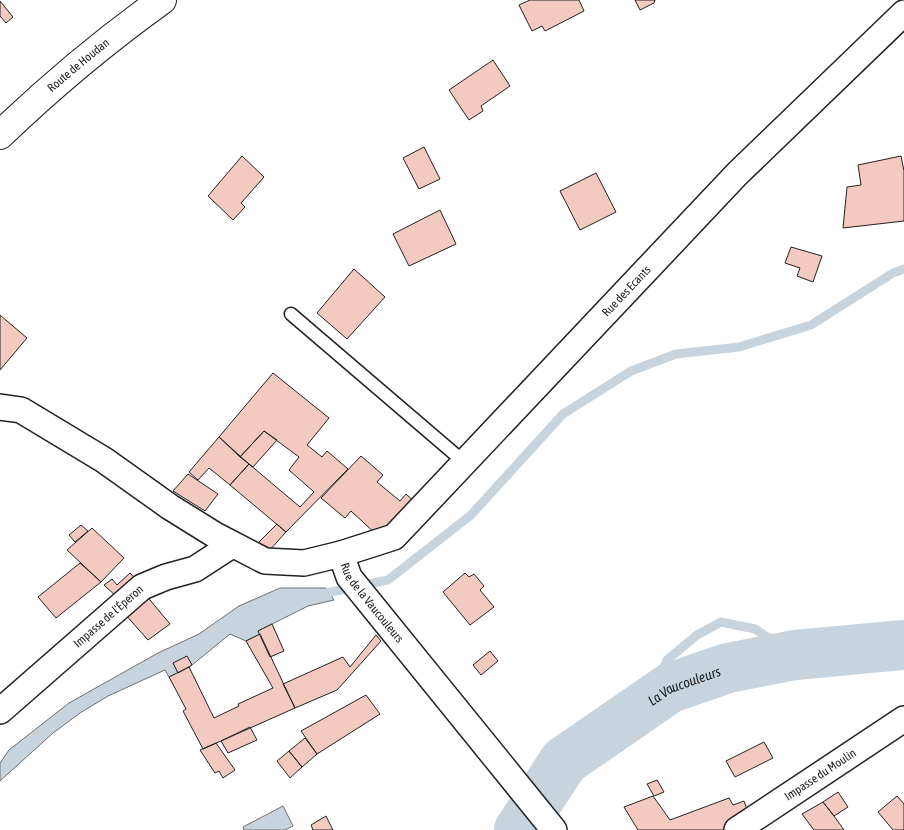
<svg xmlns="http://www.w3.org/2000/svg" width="904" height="830" font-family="'Asap Condensed',sans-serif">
<rect width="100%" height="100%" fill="#fff"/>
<path fill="#c7d3dd" stroke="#6f6f6f" d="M280 588H326L334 600 308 606 258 631 260 634 246 641 230 634 192 665 187 657 173 663 178 673 169 677 165 670 108 696 80 713 53 733 0 781V763L9 750 69 703 158 653 199 634 239 606Z
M283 806 293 826 285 830H244L243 827Z"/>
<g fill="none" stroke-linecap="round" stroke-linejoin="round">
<path stroke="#c7d3dd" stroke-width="9" d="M317 595 388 580 471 515 563 414 631 371 676 354 739 347 811 325 893 273 904 269
M651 701 667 660 697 635 721 622 755 629 795 655"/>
<path stroke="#c7d3dd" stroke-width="50" id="s1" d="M519 830 564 761 670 688 728 668 795 655 904 645"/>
</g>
<path fill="#f3c9c0" stroke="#222" d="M530 0H579L584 11 545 31 542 26 532 31 519 5Z
M635 0H655L654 3 640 10Z
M0 1 13 17 6 23 0 16Z
M493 60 510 86 481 106 483 111 469 120 449 90Z
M424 147 440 179 419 189 403 158Z
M242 156 264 177 241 203 245 207 233 220 208 196Z
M901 156 904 171V221L843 228 847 187 861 185 858 165Z
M596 173 616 212 580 230 560 191Z
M440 210 456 244 409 266 393 234Z
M791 247 822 256 813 282 797 276 800 268 785 263Z
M354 269 385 297 347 339 317 313Z
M0 315 27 338 0 370Z
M273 373 329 418 307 445 322 457 327 451 348 469 286 532 230 485 249 464 300 507 314 492 289 470 299 457 264 431 240 457 219 437Z
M264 431 277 440 253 467 240 457Z
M219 437 249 464 230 485 209 468 198 480 189 472Z
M361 456 383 475 377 482 400 501 406 494 416 503 377 535 351 511 345 518 321 498Z
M188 474 218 494 205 511 173 491Z
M277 524 286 532 268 552 255 546Z
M81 525 88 531 75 542 69 535Z
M92 528 124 558 101 582 67 550Z
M80 563 101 582 56 618 38 597Z
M130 573 138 582 119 599 104 585 112 579 117 585Z
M465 573 469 577 474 574 484 586 480 590 494 607 470 625 443 592Z
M145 594 170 624 148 640 124 613Z
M272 624 284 651 270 657 258 631Z
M260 634 295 708 203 749 183 711 186 709 169 677 189 667 214 718 239 706 238 704 273 688 246 641Z
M376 635 381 641 337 690 295 708 283 684 343 657 350 667Z
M490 651 498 661 481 675 473 665Z
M187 656 192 665 178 673 173 663Z
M366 695 380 714 317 754 301 731Z
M250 727 257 740 228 753 221 741Z
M305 738 317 754 302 767 289 751Z
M764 742 773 758 735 777 726 761Z
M216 743 235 770 223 778 219 771 215 773 200 750Z
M289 751 302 767 290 778 277 761Z
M657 780 664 792 654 796 647 784Z
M838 792 848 807 834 816 823 802Z
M653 796 670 820 729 798 733 805 744 801 751 820 726 830H638L624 807Z
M897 796 904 804V830H893L878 812Z
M823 802 834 816 844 830H814L802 814Z
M326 816 333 830H313L311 825Z"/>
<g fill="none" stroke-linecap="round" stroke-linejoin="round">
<g stroke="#222" stroke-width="15">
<path id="lane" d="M291 314 464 462"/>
</g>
<g stroke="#222" stroke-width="28">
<g id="street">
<path id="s2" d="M0 407 21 410 104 460 170 507 215 535 265 561 304 563 341 554 349 577 554 830"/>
<path id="s3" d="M341 554 394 537 737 174 904 13"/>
<path id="s4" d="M0 711 142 587 166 577 195 569 232 545"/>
<path id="s5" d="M737 830 904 719"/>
</g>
</g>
<g stroke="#222" stroke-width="30">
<g id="primary">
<path id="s6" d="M0 135C51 86 105 41 162 0"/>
</g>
</g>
<use href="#lane" stroke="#fff" stroke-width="12"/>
<use href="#street" stroke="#fff" stroke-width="25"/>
<use href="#primary" stroke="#fff" stroke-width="28"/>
</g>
<g text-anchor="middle" stroke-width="4" stroke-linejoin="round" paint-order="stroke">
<g font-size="12" fill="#222" stroke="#fff">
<text dy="4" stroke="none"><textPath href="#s6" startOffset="105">Route de Houdan</textPath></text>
<text dy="4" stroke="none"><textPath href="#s3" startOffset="394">Rue des Ecants</textPath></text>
<text dy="4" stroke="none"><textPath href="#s2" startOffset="444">Rue de la Vaucouleurs</textPath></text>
<text dy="4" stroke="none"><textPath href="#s4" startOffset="144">Impasse de l'Éperon</textPath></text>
<text dy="4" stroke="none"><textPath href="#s5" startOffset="100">Impasse du Moulin</textPath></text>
</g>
<g font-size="14" font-style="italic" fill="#222" stroke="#fff">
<text dy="5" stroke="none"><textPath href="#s1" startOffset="225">La Vaucouleurs</textPath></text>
</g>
</g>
</svg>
